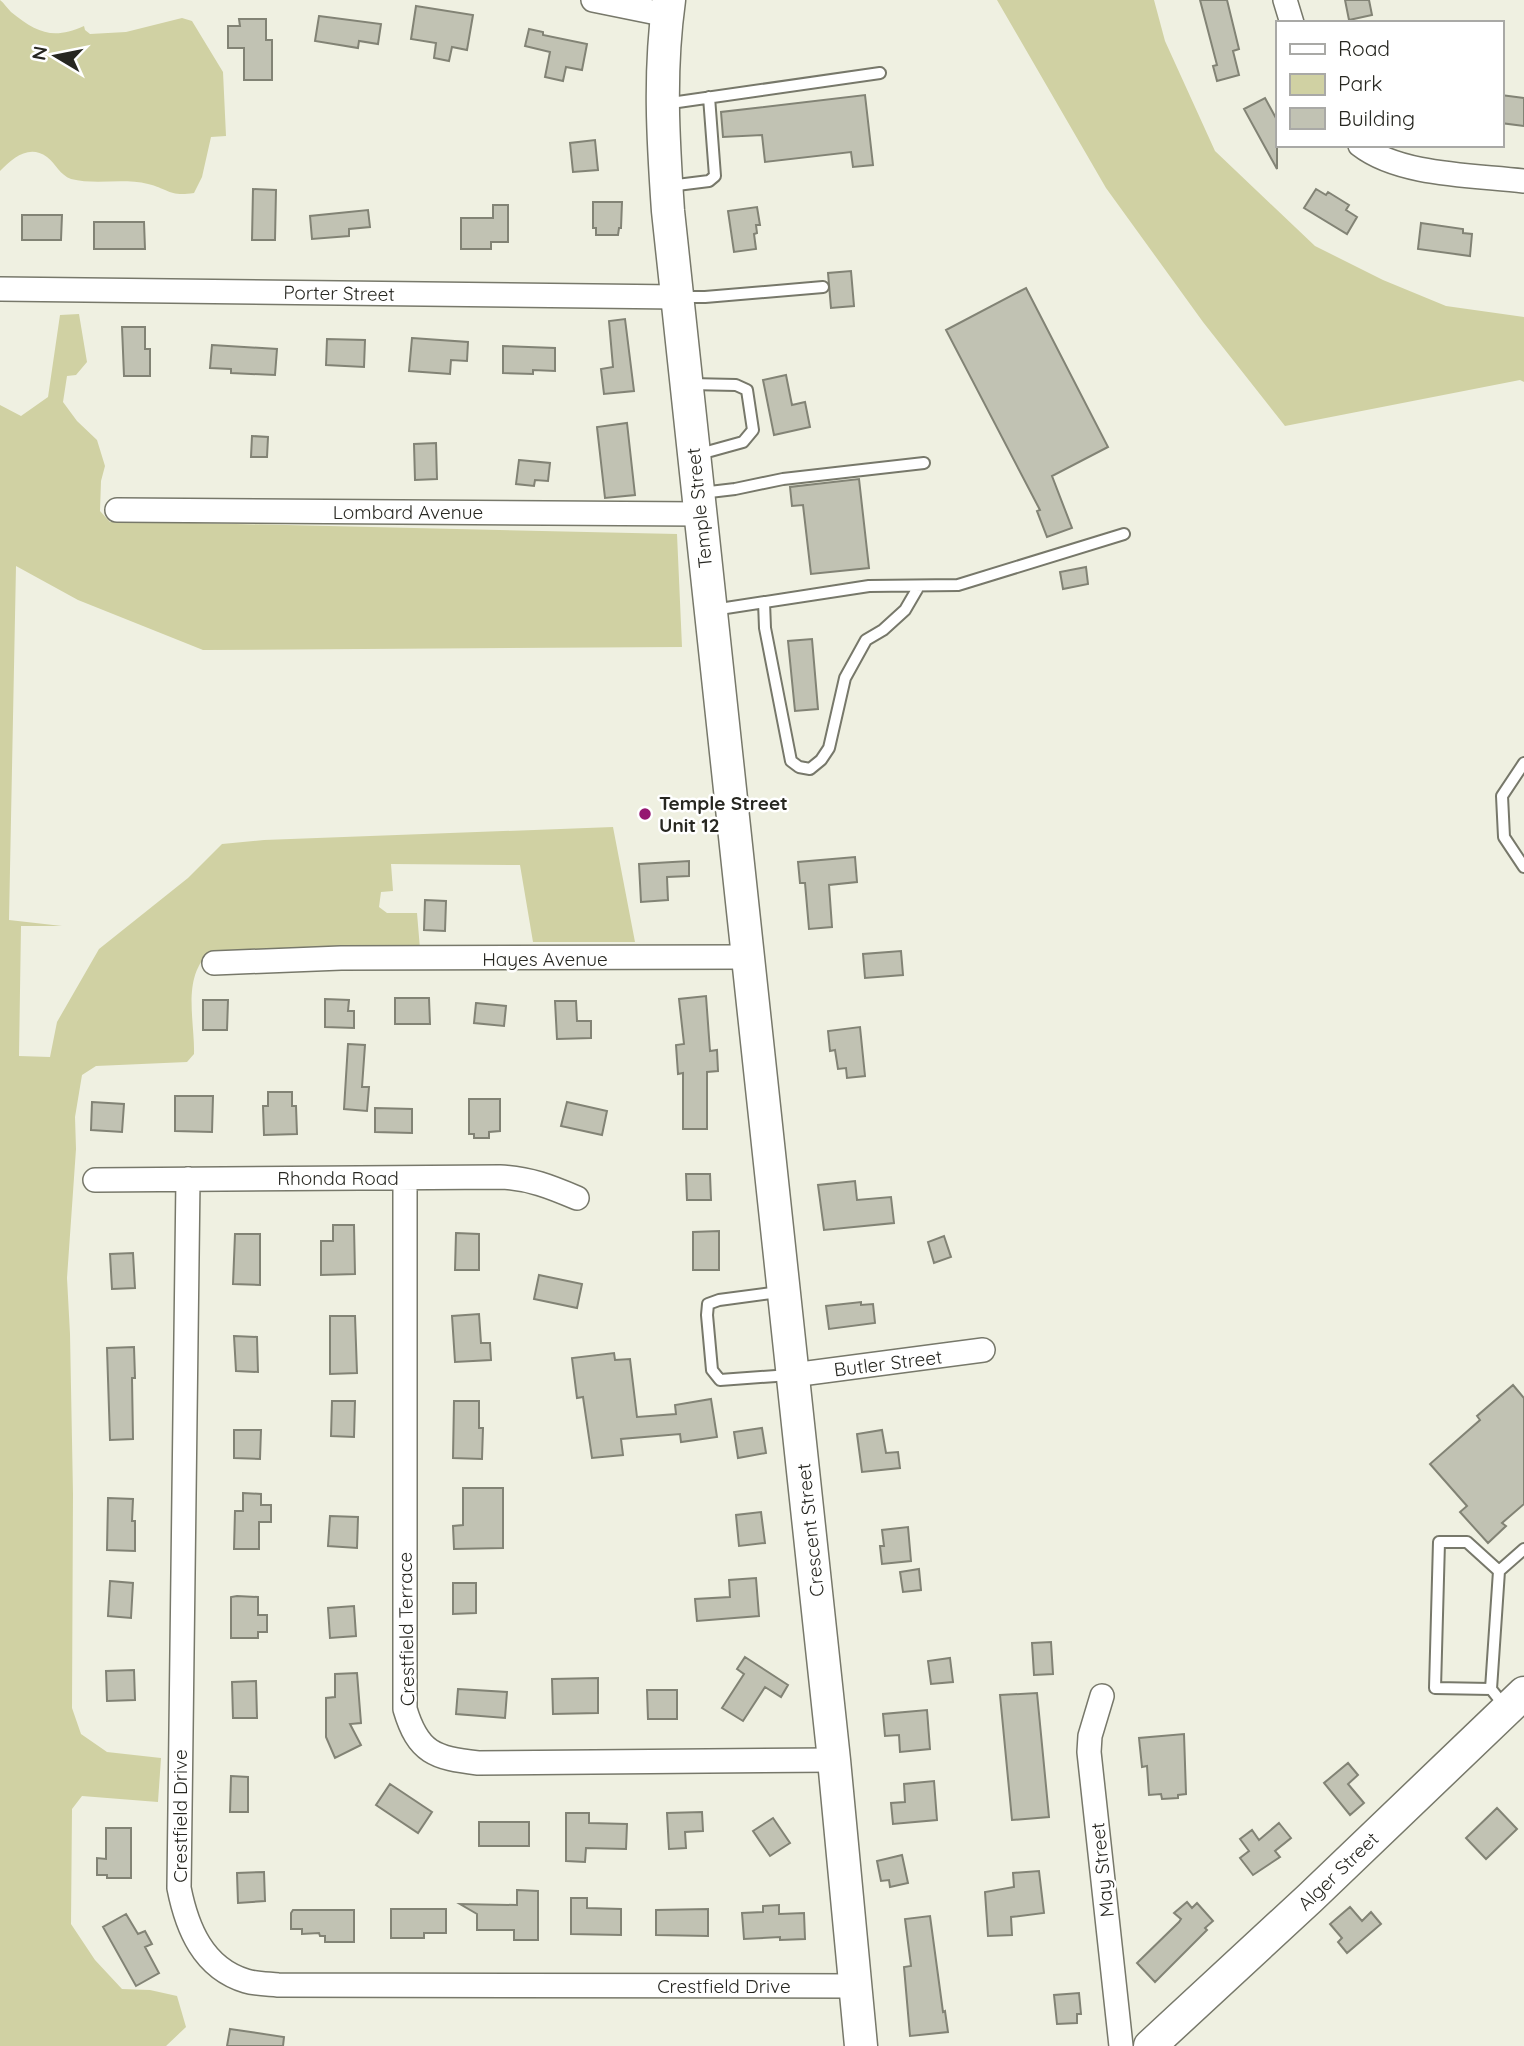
<svg xmlns="http://www.w3.org/2000/svg" width="1524" height="2046" font-family="Quicksand,sans-serif">
<rect width="100%" height="100%" fill="#eff0e1"/>
<path fill="#d0d1a3" d="M0 0C4 3 7 8 11 12 37 33 53 40 84 26L85 30 90 34 126 32 182 18 192 21 223 72 226 136 211 137 202 177 194 193C169 197 169 189 148 184 124 178 94 185 71 179 60 175 56 164 47 157 29 144 13 158 0 171Z
M997 0H1154L1165 41 1215 151 1315 246 1383 280 1446 306 1524 317V382L1520 380 1285 426 1203 322 1106 188Z
M79 314 87 362 76 375 67 376 63 402 77 421 97 440 105 466 101 481 100 511 110 522 146 519 195 523 677 534 682 647 203 650 78 600 16 566 9 920 62 926H21L19 1056 50 1057 57 1022 99 949 188 878 222 844 264 840 613 827 635 942H533L520 865 391 864 393 891 381 892 379 907 387 913H417L420 949 323 956 211 951C181 976 195 1021 194 1054L187 1062 96 1066 82 1075 75 1117 76 1149 67 1278 70 1334 73 1494 72 1708 81 1734 107 1752 161 1758 158 1802 82 1796 72 1809 71 1924 95 1960 122 1989 150 1990 177 1996 186 2027 166 2046H0V405L21 416 48 397 60 315Z"/>
<path fill="#c1c2b3" stroke="#828375" stroke-width="2" d="M1200 0H1227L1239 49 1233 51 1239 75 1217 81 1213 66 1217 65Z
M1345 0H1369L1372 15 1349 20Z
M416 6 473 15 467 50 452 47 449 61 434 58 436 43 411 39Z
M319 16 381 24 378 44 359 41 358 48 315 41Z
M239 19H266V40H272V80H244V48H228V26H240Z
M529 29 543 32V35L587 44 582 70 566 67 563 81 545 77 550 52 525 46Z
M865 95 873 165 853 167 851 152 765 162 762 135 723 137 721 112Z
M1501 95 1524 98V126L1501 123Z
M1265 98 1277 120V169L1244 109Z
M595 140 598 170 573 172 570 143Z
M253 189 276 190 275 240H252Z
M1316 189 1326 195 1328 192 1349 205 1346 210 1357 217 1347 234 1304 208Z
M593 202H622L621 228H619L618 235H596V228H593Z
M493 205H508V242H491V249H461V218H493Z
M757 207 760 225H756L757 233 754 234 756 249 734 252 728 211Z
M368 210 370 227 349 229V236L312 239 310 216Z
M22 215H62L61 240H22Z
M94 222H144L145 249H94Z
M1421 223 1463 229V233L1472 234 1470 256 1418 249Z
M851 271 854 306 831 308 828 273Z
M1026 288 1108 447 1052 476 1072 528 1047 537 1037 511 1040 510 946 330Z
M625 319 634 391 604 394 601 369 613 367 609 321Z
M122 327H145V349H150V376H124Z
M412 338 468 342 467 361 451 360 450 374 409 371Z
M327 339 365 340 364 367 326 365Z
M212 345 277 349 275 375 231 373V369L210 368Z
M503 346 555 348V371L533 370V374L503 373Z
M786 375 792 405 805 402 810 427 774 435 763 380Z
M627 423 635 495 605 498 597 427Z
M252 436 268 437 267 457H251Z
M436 443 437 479 415 480 414 444Z
M519 460 550 463 548 481 535 480 534 486 516 484Z
M859 479 869 568 811 574 803 505 792 506 790 487Z
M1086 567 1088 584 1063 589 1060 572Z
M812 639 818 709 795 711 788 641Z
M855 857 857 882 829 885 832 927 809 929 805 883H800L798 862Z
M689 861V876L667 877 668 900 641 902 639 864Z
M425 900 446 901 445 931 424 930Z
M901 951 903 975 865 978 863 954Z
M706 996 710 1051 717 1050 718 1071 707 1072V1129H683V1073L678 1074 676 1045 684 1044 679 999Z
M395 998H429L430 1024H395Z
M325 999 349 1000 348 1011H354V1028L325 1027Z
M203 1000H228L227 1030H203Z
M555 1001H576L577 1021H591V1038L557 1039Z
M476 1003 506 1006 504 1026 474 1023Z
M860 1027 865 1076 847 1078 846 1068 838 1069 835 1050 830 1051 828 1031Z
M348 1044 365 1045 362 1087H369L367 1111 344 1109Z
M268 1092H292V1106H296L297 1134 264 1135 263 1106H268Z
M175 1096H213L212 1132 175 1131Z
M469 1099H500V1131L489 1132V1138H474V1134H469Z
M92 1102 124 1104 122 1132 91 1130Z
M567 1102 607 1111 602 1135 561 1126Z
M375 1108 412 1109V1133L375 1132Z
M686 1174H710L711 1200H687Z
M855 1181 857 1200 891 1197 894 1223 824 1230 818 1185Z
M333 1225H354L355 1274 321 1275V1241H333Z
M719 1231V1270H693V1232Z
M456 1233 479 1234V1270H455Z
M235 1234H260V1285L233 1284Z
M944 1236 951 1257 934 1263 928 1242Z
M133 1253 135 1288 112 1289 110 1254Z
M539 1275 582 1284 577 1308 534 1299Z
M861 1302V1305L873 1304 875 1323 829 1329 826 1306Z
M479 1314 481 1343H490L491 1360 455 1362 452 1316Z
M330 1316H355L357 1373 330 1374Z
M234 1336 257 1337 258 1372 236 1371Z
M134 1347 135 1378H132L133 1439 110 1440 107 1348Z
M614 1353 615 1360 630 1359 637 1417 676 1414 675 1405 711 1399 717 1437 681 1442 680 1434 621 1439 623 1455 592 1458 583 1397 577 1398 572 1358Z
M1513 1385 1524 1398V1504L1502 1523 1506 1526 1488 1543 1460 1512 1467 1506 1430 1464 1480 1420 1477 1416Z
M332 1401H355L354 1437 331 1436Z
M454 1401H479V1428H483L482 1459 453 1458Z
M762 1428 766 1453 738 1458 734 1432Z
M234 1430H261L260 1459 234 1458Z
M882 1430 886 1453 898 1452 900 1468 862 1472 857 1434Z
M463 1488H503V1548L454 1549 453 1526 463 1525Z
M243 1493 261 1494V1505H271V1522H259V1549H234L235 1511H243Z
M108 1498 133 1499 132 1521H135V1551L107 1550Z
M761 1512 765 1543 739 1546 736 1515Z
M330 1516 358 1517 357 1548 328 1546Z
M908 1527 911 1561 882 1564 880 1546H884L882 1530Z
M919 1569 921 1590 903 1592 900 1572Z
M756 1578 759 1616 697 1621 695 1599 730 1597 729 1580Z
M110 1581 133 1583 131 1618 108 1616Z
M453 1583H476V1613L453 1614Z
M237 1596 258 1597V1615H267V1632H258V1638H231V1597Z
M354 1606 356 1636 330 1638 328 1608Z
M1051 1642 1053 1674 1034 1675 1032 1643Z
M745 1657 788 1685 781 1697 765 1687 743 1721 722 1708 744 1674 737 1669Z
M950 1658 953 1682 931 1684 928 1661Z
M134 1670 135 1700 107 1701 106 1671Z
M357 1673 361 1723 350 1724 361 1745 335 1758 326 1737V1698L335 1697V1674Z
M598 1678V1713L553 1714 552 1679Z
M256 1681 257 1718H233L232 1682Z
M458 1689 507 1692 505 1718 456 1714Z
M647 1690H677V1719H648Z
M1037 1693 1049 1817 1012 1820 1000 1695Z
M927 1710 930 1749 900 1752 899 1735 885 1736 883 1714Z
M1184 1734 1186 1794 1178 1795V1798L1162 1799 1161 1794 1149 1795 1147 1766 1142 1767 1139 1738Z
M1348 1763 1358 1775 1348 1784 1364 1803 1350 1815 1324 1783Z
M231 1776 248 1777V1812H230Z
M934 1781 937 1820 893 1824 891 1803 905 1802 904 1784Z
M390 1784 432 1812 418 1833 376 1805Z
M1497 1808 1517 1829 1486 1859 1466 1838Z
M702 1812 703 1831 685 1832 686 1848 669 1849 667 1813Z
M566 1813H589V1823L627 1824 626 1849 586 1848 585 1862 566 1861Z
M773 1818 790 1843 770 1856 753 1831Z
M479 1822H529V1846H479Z
M1279 1823 1291 1838 1275 1851 1280 1857 1253 1875 1240 1858 1249 1851 1240 1839 1252 1830 1259 1840Z
M106 1828H131V1878H107V1875H97V1858L106 1859Z
M902 1855 908 1883 890 1887 889 1880 881 1881 877 1861Z
M1039 1871 1044 1913 1011 1917 1012 1935 988 1936 985 1892 1014 1887 1013 1873Z
M264 1872 265 1901 238 1903 237 1873Z
M517 1890 538 1891V1940H514V1930H477V1914L460 1904 517 1905Z
M571 1898H587V1908L621 1909V1935L571 1934Z
M1187 1902 1192 1908 1197 1903 1213 1921 1205 1928 1207 1930 1155 1982 1137 1963 1179 1922 1181 1919 1174 1913Z
M779 1905V1914L804 1913 805 1939 780 1940V1937L744 1939 742 1913 763 1912V1906Z
M1350 1907 1362 1921 1371 1912 1381 1924 1347 1953 1338 1942 1342 1938 1330 1924Z
M391 1909H446V1933H424V1938H391Z
M708 1909V1936L656 1935V1910Z
M293 1910H354V1942H325V1936H320L319 1933 302 1934V1929H291V1913Z
M126 1914 138 1934 145 1931 152 1944 145 1947 159 1973 136 1986 103 1927Z
M930 1916 943 2012 945 2011 948 2032 910 2036 904 1967 911 1966 905 1919Z
M1079 1993 1081 2014H1077V2023L1057 2024 1054 1995Z
M230 2029 284 2037 283 2046H227Z"/>
<g fill="none" stroke-linecap="round" stroke-linejoin="round">
<g stroke="#77786a" stroke-width="14">
<path id="lane" d="M664 104 880 73
M669 186 709 181 715 176 709 97
M680 297H705L823 287
M690 384 736 385 747 390 753 430 743 442 696 455
M701 493 735 489 783 479 924 463
M764 602 765 628 791 761 799 767 810 769 821 760 829 748 845 678 866 640 883 630 905 610 919 586
M713 610 869 586 958 585 1124 534
M1524 763 1502 796 1504 837 1524 867
M779 1292 719 1300 708 1304 707 1315 712 1370 720 1380 790 1375
M1491 1689 1435 1688 1439 1542H1467L1499 1571
M1506 1708 1491 1689 1499 1571 1524 1549"/>
</g>
<g stroke="#77786a" stroke-width="26">
<path id="street" d="M593 0 667 15
M1285 0 1292 23
M1360 145C1400 176 1474 175 1524 181
M0 289 677 297
M117 510 699 514
M214 963 341 958 748 957
M405 1178V1709C418 1753 435 1758 478 1763L834 1760
M188 1179 179 1888C187 1928 203 1968 246 1981 256 1984 268 1984 278 1985L856 1986
M95 1180 500 1177C529 1178 551 1187 577 1198
M793 1375 983 1350
M1102 1696 1090 1736 1089 1752 1121 2046"/>
</g>
<g stroke="#77786a" stroke-width="35">
<path id="secondary" d="M669 0C659 72 663 139 668 211L834 1760 861 2046
M1150 2046 1310 1898 1524 1693"/>
</g>
<use href="#lane" stroke="#fff" stroke-width="10"/>
<use href="#street" stroke="#fff" stroke-width="23"/>
<use href="#secondary" stroke="#fff" stroke-width="32"/>
</g>
<circle fill="#951771" stroke="#fff" stroke-width="2.5" cx="645" cy="814" r="7"/>
<g text-anchor="middle" stroke-width="5" stroke-linejoin="round" paint-order="stroke">
<g font-size="19" fill="#272721" stroke="#fff">
<text transform="translate(339 293) rotate(1)" y="7">Porter Street</text>
<text transform="translate(699 508) rotate(-96)" y="7">Temple Street</text>
<text x="408" y="519">Lombard Avenue</text>
<text x="545" y="966">Hayes Avenue</text>
<text x="338" y="1185">Rhonda Road</text>
<text transform="translate(888 1363) rotate(-7)" y="7">Butler Street</text>
<text transform="translate(810 1530) rotate(-96)" y="7">Crescent Street</text>
<text transform="translate(406 1629) rotate(-91)" y="7">Crestfield Terrace</text>
<text transform="translate(180 1816) rotate(-90)" y="7">Crestfield Drive</text>
<text transform="translate(1102 1870) rotate(-96)" y="7">May Street</text>
<text transform="translate(1338 1871) rotate(-44)" y="7">Alger Street</text>
<text x="724" y="1993">Crestfield Drive</text>
</g>
<g font-size="19" font-weight="bold" fill="#272721" stroke="#fff" text-anchor="start">
<text x="659" y="810">Temple Street<tspan x="659" dy="22">Unit 12</tspan></text>
</g>
</g>
<rect x="1276" y="21" width="228" height="126" fill="#ffffff" stroke="#a9a9a6" stroke-width="2"/>
<rect x="1290" y="44" width="35" height="10" fill="#ffffff" stroke="#a9a9a6" stroke-width="2"/>
<text x="1338" y="56" font-size="21" fill="#272721">Road</text>
<rect x="1290" y="74" width="35" height="21" fill="#d0d1a3" stroke="#a9a9a6" stroke-width="2"/>
<text x="1338" y="91" font-size="21" fill="#272721">Park</text>
<rect x="1290" y="108" width="35" height="21" fill="#c1c2b3" stroke="#a9a9a6" stroke-width="2"/>
<text x="1338" y="126" font-size="21" fill="#272721">Building</text>
<g transform="translate(56 56) rotate(280)" stroke="#ffffff" stroke-width="5" paint-order="stroke">
<path d="M0-5L12 26L0 18L-12 26Z" fill="#272721"/>
<text y="-10" font-size="19" font-weight="bold" text-anchor="middle" fill="#272721">N</text>
</g>
</svg>
